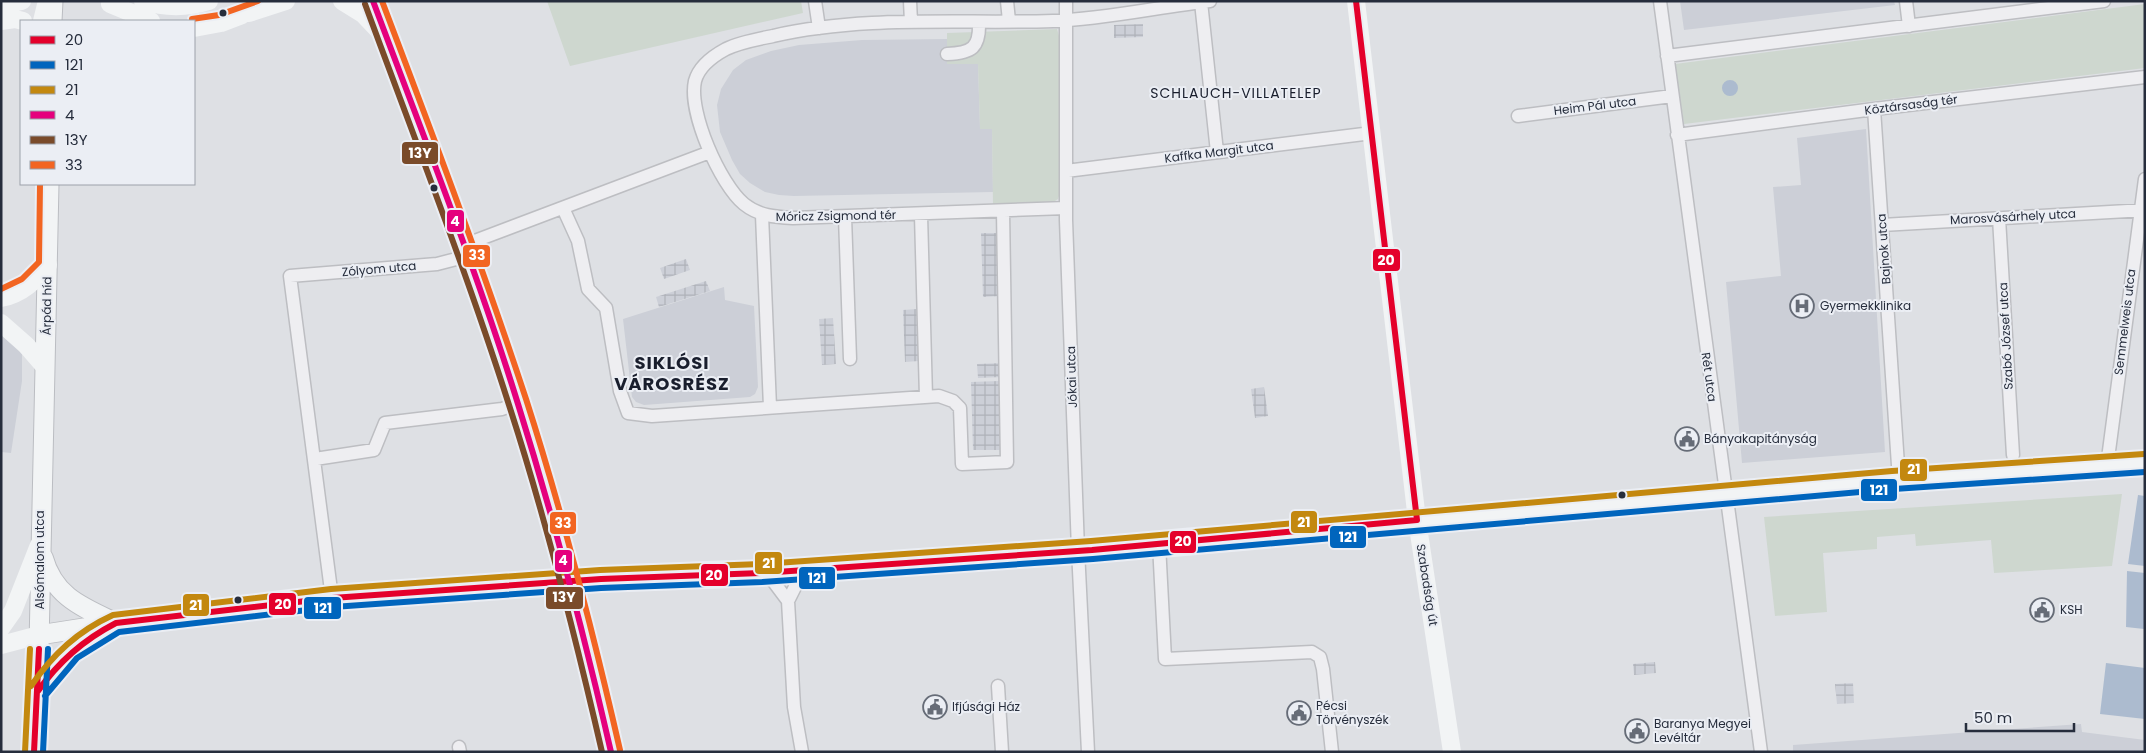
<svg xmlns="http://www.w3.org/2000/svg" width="2146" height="753" font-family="Poppins,sans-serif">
<defs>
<pattern id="industrial-grid" width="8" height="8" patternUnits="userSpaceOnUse" patternTransform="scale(1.25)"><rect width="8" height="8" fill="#cccfd7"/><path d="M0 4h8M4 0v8" fill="none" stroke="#afb2b9"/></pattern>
</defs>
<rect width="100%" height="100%" fill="#dee0e4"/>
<path fill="#cccfd7" d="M1680 1H1894L1895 5 1684 30Z
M947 39V64H978L980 128H992L993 192 794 196 779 195 765 192 750 183 740 174 732 160 720 132 717 105 721 89 733 70 746 60 771 51 799 45 862 40Z
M1866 129 1885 452 1742 463 1726 282 1781 276 1773 187 1801 185 1797 138Z
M724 287 725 300 754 306 758 387 755 394 750 397 644 405 636 402 632 397 623 319Z
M1 335 22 354V381L11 453 1 452Z
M2081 724 2082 732 2145 740V752H1793V745Z"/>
<path fill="url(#industrial-grid)" d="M1143 24V37L1114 38V25Z
M981 233H999L1000 296 983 297Z
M686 259 690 270 664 279 660 268Z
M706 281 710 291 659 307 656 297Z
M917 309 919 361 905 362 903 310Z
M833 318 836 364 822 365 819 319Z
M1002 363V377L978 378 977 364Z
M999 381 1001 450H973L971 382Z
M1264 387 1268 416 1255 418 1251 389Z
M1655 662 1656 673 1634 675 1633 664Z
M1853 683 1854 703 1837 704 1835 684Z"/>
<path fill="#ced7cf" d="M547 1H801L803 13 570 66Z
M2145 4V68L1684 124 1675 64Z
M1057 29 1059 36 1060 193 1058 199 1052 203 993 206 992 129H980L978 64H947V33Z
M2122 494 2112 566 1994 573 1991 540 1916 546 1915 534 1877 537V549L1823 553 1827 612 1775 616 1764 517Z"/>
<path fill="#acbbcf" d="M1722 88a8 8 0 1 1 16 0a8 8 0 1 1-16 0Z
M2138 495 2145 496V566L2128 564Z
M2127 571 2145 573 2144 629 2126 627Z
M2106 663 2145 668V719L2100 714Z"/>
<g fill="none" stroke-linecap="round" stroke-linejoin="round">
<g stroke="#bdbec2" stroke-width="15">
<path id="street" d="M815 1 819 28
M910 1 911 22
M1007 1 1009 21
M1066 1V220L1078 550 1088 752
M1660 1 1761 752
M1906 1 1909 26
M1201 2 1217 152
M947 54C972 53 980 48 979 22
M1667 56 2104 1
M1874 109 1899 480
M1518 116 1672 96
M1677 135 1874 109 2145 77
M1066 171 1372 133
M563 208 578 241 588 289 606 308 620 391 628 413 652 416 939 396 953 401 960 408 962 464 1007 462 1003 211
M1066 208 793 218C775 217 759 216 744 204 720 184 688 112 695 81 699 66 713 56 726 49 740 42 758 39 773 36 864 15 960 24 1053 21 1105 19 1158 7 1210 1
M762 215 770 407
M921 215 926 397
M845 217 850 359
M1999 218 2013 455
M1882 225 2145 210
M464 245 710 152
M315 459 374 450 385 423 502 409 518 403
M2107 466 2145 179
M1159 544 1165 659 1312 652 1320 657 1323 669 1332 752
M761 573 773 581 788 601
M332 598 290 276 437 264 468 256
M998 686 1002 752
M459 747 460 752
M802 752 794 707 788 601 795 587 810 569"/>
</g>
<g stroke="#bbbdc2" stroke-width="21">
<path id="primary" d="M52 21 53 1
M43 557C54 597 82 607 116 623
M39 635 116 623 332 598 601 579 761 573 1092 550 1893 480 2145 463
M38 691C56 665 74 644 103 629
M34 752 38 691 49 184"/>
</g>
<use href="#street" stroke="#eeeef1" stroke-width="12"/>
<path stroke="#f2f4f5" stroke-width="18" d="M143 1C165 8 187 8 209 1
M342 1 363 14 382 34
M373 1 468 256 518 403 580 616 611 752
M1356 1 1417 520 1452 752
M110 4 151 21
M1 5 22 1
M249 13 286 1
M1 21 15 19 23 21
M42 21 47 1
M194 28 221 23 242 15 260 1
M1 298C22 294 35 281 48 265
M1 323 26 345 45 367
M1 628 13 611 39 545
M1 645 39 635"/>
<use href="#primary" stroke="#f2f4f5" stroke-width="19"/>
<g stroke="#ebeef4" stroke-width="10">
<path id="bus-1" d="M1356 1 1417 520
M38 691C59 661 83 640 116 623L332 598 601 579 761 573 1092 550 1417 520
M34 752 39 649"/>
</g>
<g stroke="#ebeef4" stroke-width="10">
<path id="bus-2" d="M45 696 77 658 119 632 333 607 601 588 762 582 1093 559 1894 489 2145 472
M43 752 48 649"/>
</g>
<g stroke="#ebeef4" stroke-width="10">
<path id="bus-3" d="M31 686C53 654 78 631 113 615L331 589 600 570 761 564 1091 541 1892 471 2144 454
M25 752 30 649"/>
</g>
<g stroke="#ebeef4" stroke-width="10">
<path id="bus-4" d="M373 1C423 135 476 268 518 404 554 519 584 634 611 752"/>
</g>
<g stroke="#ebeef4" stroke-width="10">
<path id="bus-5" d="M365 4C414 137 466 270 509 405 546 519 575 635 602 752"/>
</g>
<g stroke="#ebeef4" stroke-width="10">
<path id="bus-6" d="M382 1C432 133 482 265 526 399 563 514 593 632 620 750
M192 19 219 15 258 1
M1 289 22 279 39 262 40 184"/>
</g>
<use href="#bus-1" stroke="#e4002b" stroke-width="6"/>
<use href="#bus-2" stroke="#0065bd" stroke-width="6"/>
<use href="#bus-3" stroke="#c3880f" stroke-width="6"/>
<use href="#bus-4" stroke="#e5007d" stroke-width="6"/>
<use href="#bus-5" stroke="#7a4b2a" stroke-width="6"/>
<use href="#bus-6" stroke="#f26522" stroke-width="6"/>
</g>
<defs>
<g id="hospital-ring" transform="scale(1.25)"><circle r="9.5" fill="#ebeef4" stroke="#666c77" stroke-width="1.5"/><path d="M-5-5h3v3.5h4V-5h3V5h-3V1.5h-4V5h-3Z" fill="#666c77"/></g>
<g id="civic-ring" transform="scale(1.25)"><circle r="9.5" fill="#ebeef4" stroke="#666c77" stroke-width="1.5"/><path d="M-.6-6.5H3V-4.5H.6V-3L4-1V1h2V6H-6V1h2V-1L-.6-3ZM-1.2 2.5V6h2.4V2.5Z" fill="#666c77"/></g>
</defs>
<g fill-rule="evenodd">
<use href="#hospital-ring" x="1802" y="306"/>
<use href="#civic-ring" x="1687" y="439"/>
<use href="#civic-ring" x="2042" y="610"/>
<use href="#civic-ring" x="935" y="707"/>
<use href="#civic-ring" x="1299" y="713"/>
<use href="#civic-ring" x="1637" y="731"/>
</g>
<g fill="#262d3c" stroke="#ebeef4" stroke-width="2">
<circle cx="223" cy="13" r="4.5"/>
<circle cx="434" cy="188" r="4.5"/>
<circle cx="1622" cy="495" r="4.5"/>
<circle cx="238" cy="600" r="4.5"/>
</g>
<g text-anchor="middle" stroke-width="4" stroke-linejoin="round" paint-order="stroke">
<g font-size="12" fill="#262d3c" stroke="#ebeef4">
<text transform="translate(1911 105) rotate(-7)" y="4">Köztársaság tér</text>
<text transform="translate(1595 106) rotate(-7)" y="4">Heim Pál utca</text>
<text transform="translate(1219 152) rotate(-7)" y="4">Kaffka Margit utca</text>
<text transform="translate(836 216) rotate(-1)" y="4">Móricz Zsigmond tér</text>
<text transform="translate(2013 217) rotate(-3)" y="4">Marosvásárhely utca</text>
<text transform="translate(1884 249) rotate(-94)" y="4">Bajnok utca</text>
<text transform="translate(379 269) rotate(-5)" y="4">Zólyom utca</text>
<text transform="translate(47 306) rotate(-89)" y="4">Árpád híd</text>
<text transform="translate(2125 322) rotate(-83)" y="4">Semmelweis utca</text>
<text transform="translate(2006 336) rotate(-93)" y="4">Szabó József utca</text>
<text transform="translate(1072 377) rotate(-92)" y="4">Jókai utca</text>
<text transform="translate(1709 377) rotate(82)" y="4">Rét utca</text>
<text transform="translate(40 560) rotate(-90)" y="4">Alsómalom utca</text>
<text transform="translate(1427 585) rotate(81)" y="4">Szabadság út</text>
</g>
<g font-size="12" fill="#262d3c" stroke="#ebeef4" text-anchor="start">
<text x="1820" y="310">Gyermekklinika</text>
<text x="1704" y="443">Bányakapitányság</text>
<text x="2060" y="614">KSH</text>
<text x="1316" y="710">Pécsi<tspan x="1316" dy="14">Törvényszék</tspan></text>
<text x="952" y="711">Ifjúsági Ház</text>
<text x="1654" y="728">Baranya Megyei<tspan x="1654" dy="14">Levéltár</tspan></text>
</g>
<g font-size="14" letter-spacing="1" fill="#191e2d" stroke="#ebeef4">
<text x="1236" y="98">SCHLAUCH-VILLATELEP</text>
</g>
<g font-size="18" font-weight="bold" letter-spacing="1" fill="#191e2d" stroke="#ebeef4">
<text x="672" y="369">SIKLÓSI<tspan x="672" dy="21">VÁROSRÉSZ</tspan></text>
</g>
</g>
<g stroke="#ebeef4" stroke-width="2">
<rect x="401" y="141" width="38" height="24" rx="5" fill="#7a4b2a"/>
<rect x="446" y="209" width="19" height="24" rx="5" fill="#e5007d"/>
<rect x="462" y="244" width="29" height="24" rx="5" fill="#f26522"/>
<rect x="1372" y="248" width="29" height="24" rx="5" fill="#e4002b"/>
<rect x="1899" y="458" width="29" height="24" rx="5" fill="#c3880f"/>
<rect x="1860" y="478" width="38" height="24" rx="5" fill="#0065bd"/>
<rect x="1290" y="510" width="28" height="24" rx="5" fill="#c3880f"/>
<rect x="549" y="511" width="28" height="24" rx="5" fill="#f26522"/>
<rect x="1329" y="525" width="38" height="24" rx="5" fill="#0065bd"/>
<rect x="1169" y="530" width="28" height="24" rx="5" fill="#e4002b"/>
<rect x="554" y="549" width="19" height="24" rx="5" fill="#e5007d"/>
<rect x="754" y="551" width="29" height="24" rx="5" fill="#c3880f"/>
<rect x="700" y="563" width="29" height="24" rx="5" fill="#e4002b"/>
<rect x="798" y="566" width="38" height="24" rx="5" fill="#0065bd"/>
<rect x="545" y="586" width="39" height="24" rx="5" fill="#7a4b2a"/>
<rect x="268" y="592" width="29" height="24" rx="5" fill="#e4002b"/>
<rect x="182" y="593" width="28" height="24" rx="5" fill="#c3880f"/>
<rect x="303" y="596" width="39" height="24" rx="5" fill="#0065bd"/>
</g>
<g font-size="14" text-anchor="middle" font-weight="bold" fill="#fff">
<text x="420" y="158">13Y</text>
<text x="455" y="226">4</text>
<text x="477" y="260">33</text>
<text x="1386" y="265">20</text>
<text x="1914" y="474">21</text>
<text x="1879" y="495">121</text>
<text x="1304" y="527">21</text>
<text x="563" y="528">33</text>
<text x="1348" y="542">121</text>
<text x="1183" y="546">20</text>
<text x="563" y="565">4</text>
<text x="769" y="568">21</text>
<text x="714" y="580">20</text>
<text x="817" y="583">121</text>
<text x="564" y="602">13Y</text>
<text x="283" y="609">20</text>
<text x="196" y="610">21</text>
<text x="323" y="613">121</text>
</g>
<rect width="2146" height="753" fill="none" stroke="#262d3c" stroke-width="5"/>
<rect x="20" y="20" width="175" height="165" fill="#ebeef4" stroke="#9ca1aa"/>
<rect x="30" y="36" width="25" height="8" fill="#e4002b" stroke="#9ca1aa"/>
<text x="65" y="45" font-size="15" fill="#262d3c">20</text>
<rect x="30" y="61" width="25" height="8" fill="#0065bd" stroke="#9ca1aa"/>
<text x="65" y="70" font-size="15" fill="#262d3c">121</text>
<rect x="30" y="86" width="25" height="8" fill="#c3880f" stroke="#9ca1aa"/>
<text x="65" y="95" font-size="15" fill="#262d3c">21</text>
<rect x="30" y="111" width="25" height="8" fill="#e5007d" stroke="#9ca1aa"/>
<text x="65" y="120" font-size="15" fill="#262d3c">4</text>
<rect x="30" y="136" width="25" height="8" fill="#7a4b2a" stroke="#9ca1aa"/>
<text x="65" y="145" font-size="15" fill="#262d3c">13Y</text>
<rect x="30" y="161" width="25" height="8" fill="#f26522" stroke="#9ca1aa"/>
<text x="65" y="170" font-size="15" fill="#262d3c">33</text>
<path d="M1966 723v8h108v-8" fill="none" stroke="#262d3c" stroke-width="2.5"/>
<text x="1974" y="723" font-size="15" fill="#262d3c" stroke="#ebeef4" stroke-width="4" paint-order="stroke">50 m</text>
</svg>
